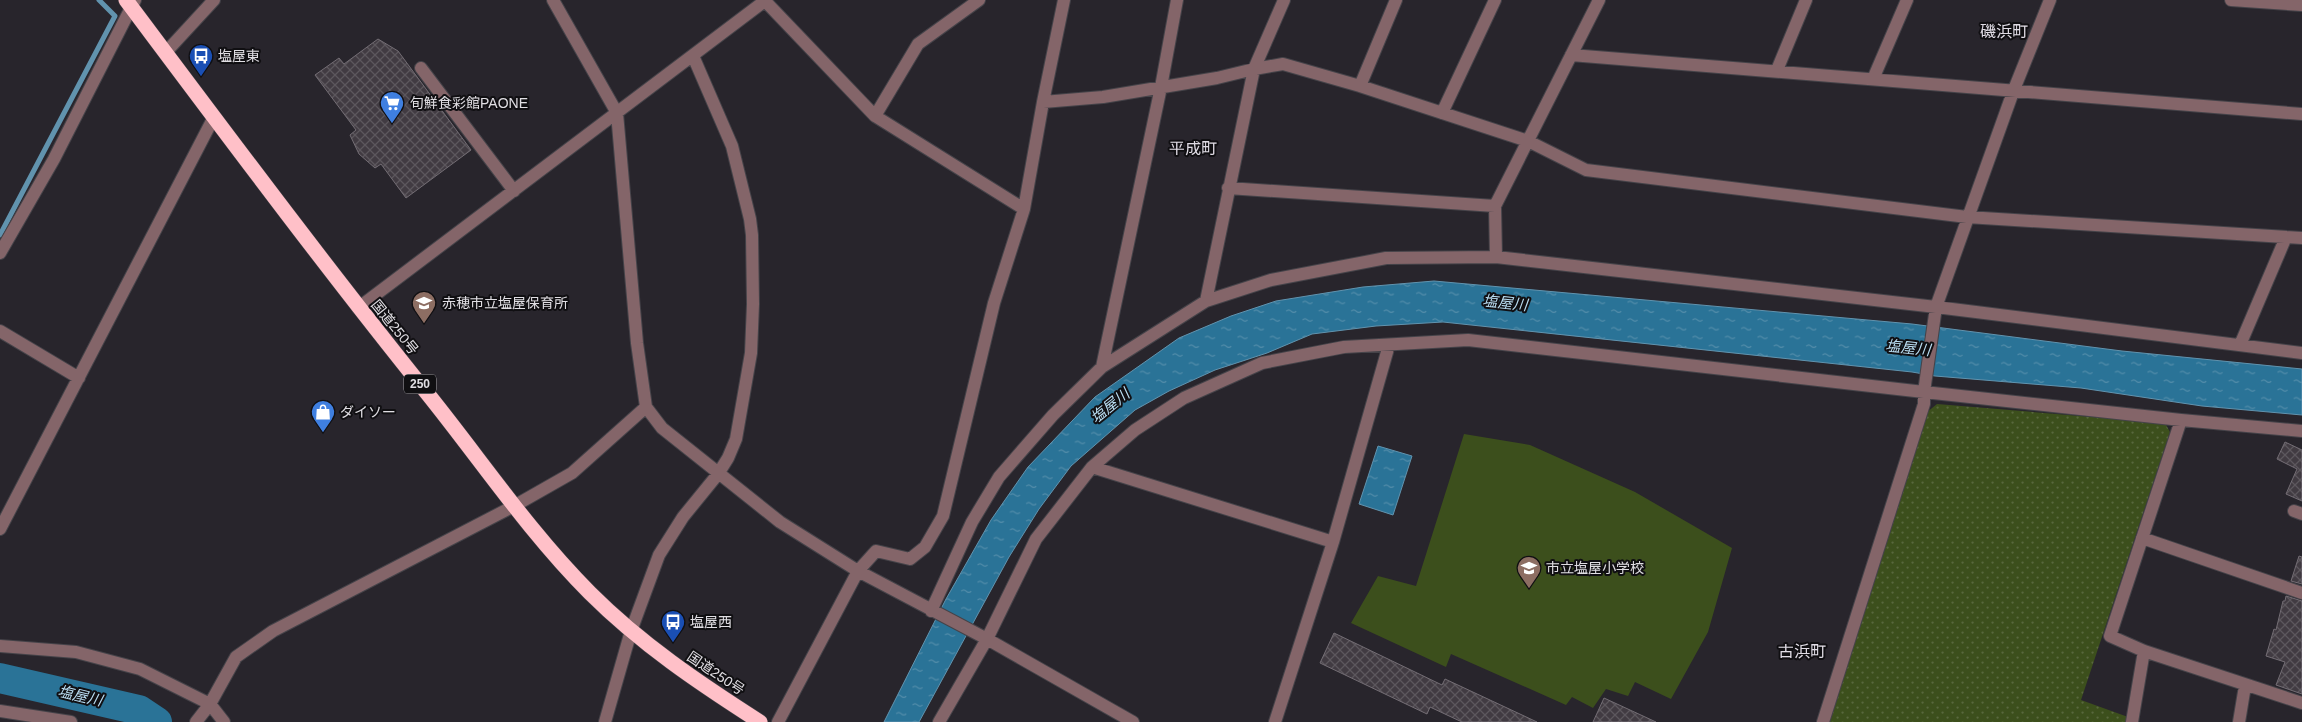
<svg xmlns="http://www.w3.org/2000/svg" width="2302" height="722" font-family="Arial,'Noto Sans JP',sans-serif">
<defs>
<pattern id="park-dots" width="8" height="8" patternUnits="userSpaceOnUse" patternTransform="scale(1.25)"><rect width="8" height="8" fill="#3c4f1c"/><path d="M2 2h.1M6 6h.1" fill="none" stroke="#58683d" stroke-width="1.8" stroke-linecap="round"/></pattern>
<pattern id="water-ripples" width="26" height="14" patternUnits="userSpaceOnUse" patternTransform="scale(1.25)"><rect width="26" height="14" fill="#2a7397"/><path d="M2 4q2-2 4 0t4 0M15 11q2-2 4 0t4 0" fill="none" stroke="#538daa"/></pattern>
<pattern id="building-cross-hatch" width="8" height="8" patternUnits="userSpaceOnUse" patternTransform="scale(1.25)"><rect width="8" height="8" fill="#413b42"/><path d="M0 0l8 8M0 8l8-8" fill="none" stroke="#5c575d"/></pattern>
</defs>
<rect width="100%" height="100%" fill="#28252c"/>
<path fill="url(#park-dots)" d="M1937 404 2165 423 2170 432 2081 700 2128 717 2127 722H1827L1926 413Z"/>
<path fill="#3c4f1c" d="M1464 434 1530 445 1635 492 1732 548 1708 632 1671 699 1635 682 1628 696 1606 689 1593 708 1572 697 1566 705 1451 654 1446 667 1351 623 1378 576 1416 586Z"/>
<path fill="url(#water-ripples)" stroke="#6193ae" d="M1434 281 1912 324 2122 351 2302 369V415L2202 406 2081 388 1935 376 1912 372 1443 322 1376 326 1312 334 1267 353 1215 370 1169 391 1135 410 1071 466 1039 509 1009 557 919 722H884L946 599 991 520 1028 467 1095 397 1179 338 1231 316 1276 301 1363 287Z
M1378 446 1412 456 1393 515 1359 504Z"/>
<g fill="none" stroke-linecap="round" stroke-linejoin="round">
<path stroke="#6193ae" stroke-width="5" d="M0 235 115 16 99 0"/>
<path stroke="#2a7397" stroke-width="30" d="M0 678 139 710 157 722"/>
</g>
<path fill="url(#building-cross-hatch)" stroke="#736d74" d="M378 39 398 51 471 150 406 198 381 164 375 168 359 154 350 135 356 130 315 75 339 58 344 64Z
M2285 442 2302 450V501L2286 494 2297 469 2277 459Z
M2299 556 2302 557V584L2291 581Z
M2286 596 2302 601V694L2276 685 2285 662 2266 656 2274 629 2276 630 2283 601H2285Z
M1334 633 1442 685 1445 679 1537 722H1462L1430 707 1427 714 1320 663Z
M1604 698 1656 722H1593Z"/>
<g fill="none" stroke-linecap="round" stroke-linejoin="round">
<g stroke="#454349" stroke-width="14">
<path id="minor" d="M553 0 617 113 637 343 646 407 662 428 780 522 858 571 987 639 1133 722
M2231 0 2302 5
M765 1 875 116 1024 209
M166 52 214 0
M1571 55C1815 73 2058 96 2302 114
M421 68 514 191
M1777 70 1806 0
M1873 79 1907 0
M1360 86 1396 0
M1043 102 1103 97 1217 78 1254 69 1283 64 1360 86 1528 141 1586 170 1967 217 2302 238
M1442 113 1495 0
M875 116 918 44 979 0
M1228 188 1495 206
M0 253 54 159 135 0
M1496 257 1495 206 1599 0
M1206 301 1254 69 1284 0
M358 308 766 0
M0 331 79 378
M2240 345 2286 237
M1102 367 1161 87 1177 0
M2181 420 2110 636 2144 651 2302 703
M1092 467 1333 542
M2294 511 2302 514
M0 529 214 117
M2142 538 2302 593
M931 611 972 522 999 477 1053 415 1102 367 1206 301 1271 280 1386 258 1496 257 1936 307 2302 353
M0 646 76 652 140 669 210 704 224 722
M0 711 71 722
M196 722 210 704 236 657 273 631 514 506 572 473 646 407
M605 722 631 631 659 555 683 517 718 474 728 458 736 439 751 353 753 304 752 235 750 219 732 146 693 56
M778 722 858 571 876 551 910 559 925 547 943 516 994 303 1024 209 1043 102 1064 0
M939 722 987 639 1036 539 1092 467 1135 430 1184 398 1262 363 1344 347 1468 340 1924 392 2181 420 2302 431
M1275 722 1333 542 1389 345
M1823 722 1924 404V392L1936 307 2013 92 2050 0
M2132 722 2144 651
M2239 722 2245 686"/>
</g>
<g stroke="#454349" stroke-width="16">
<path id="highway" d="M126 0C225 132 324 265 427 393 481 460 529 532 590 593 641 644 699 683 760 722"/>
</g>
<use href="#minor" stroke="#846569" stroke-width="12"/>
<use href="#highway" stroke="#ffc0c8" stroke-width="15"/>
</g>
<defs>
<g id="bus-pin" transform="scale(1.25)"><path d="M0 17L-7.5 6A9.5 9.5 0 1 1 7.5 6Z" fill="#1a4fb4" stroke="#100f12"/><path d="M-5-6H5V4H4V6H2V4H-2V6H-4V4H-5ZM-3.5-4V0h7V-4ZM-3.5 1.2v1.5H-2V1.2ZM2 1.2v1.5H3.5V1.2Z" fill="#fff"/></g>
<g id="supermarket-pin" transform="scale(1.25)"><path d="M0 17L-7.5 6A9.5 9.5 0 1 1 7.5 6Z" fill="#3f7fe0" stroke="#100f12"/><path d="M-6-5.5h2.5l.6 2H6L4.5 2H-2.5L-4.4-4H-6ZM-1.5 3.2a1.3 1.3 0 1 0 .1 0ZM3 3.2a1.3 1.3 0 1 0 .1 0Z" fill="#fff"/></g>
<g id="school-pin" transform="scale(1.25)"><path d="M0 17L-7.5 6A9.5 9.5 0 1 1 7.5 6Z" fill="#8d6e63" stroke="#100f12"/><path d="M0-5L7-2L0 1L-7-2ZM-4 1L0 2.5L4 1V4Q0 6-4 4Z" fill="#fff"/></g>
<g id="shop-pin" transform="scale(1.25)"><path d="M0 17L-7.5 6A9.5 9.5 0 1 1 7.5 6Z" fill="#3f7fe0" stroke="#100f12"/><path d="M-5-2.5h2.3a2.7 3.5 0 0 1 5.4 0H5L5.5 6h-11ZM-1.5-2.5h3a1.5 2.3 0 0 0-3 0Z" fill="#fff"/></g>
</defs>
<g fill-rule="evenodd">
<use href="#bus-pin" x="201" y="56"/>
<use href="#supermarket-pin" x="392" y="103"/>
<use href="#school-pin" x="424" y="303"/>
<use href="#shop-pin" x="323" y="412"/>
<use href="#school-pin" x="1529" y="568"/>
<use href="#bus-pin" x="673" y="622"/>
</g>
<g text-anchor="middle" stroke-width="4" stroke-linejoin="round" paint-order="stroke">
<rect fill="#100f12" stroke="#a2a0a4" stroke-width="1" x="404" y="374.5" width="32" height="19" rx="4"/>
<g font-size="12" font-weight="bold" fill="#e0dee3">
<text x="420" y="388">250</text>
</g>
<g font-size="14" fill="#e0dee3" stroke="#100f12" text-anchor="start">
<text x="218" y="61">塩屋東</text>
<text x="410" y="108">旬鮮食彩館PAONE</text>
<text x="442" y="308">赤穂市立塩屋保育所</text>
<text x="340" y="417">ダイソー</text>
<text x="1546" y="573">市立塩屋小学校</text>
<text x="690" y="627">塩屋西</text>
</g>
<g font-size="14" fill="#e0dee3" stroke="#100f12">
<text transform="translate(395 327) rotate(51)" y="5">国道250号</text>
<text transform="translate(716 673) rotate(34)" y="5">国道250号</text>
</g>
<g font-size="15" font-style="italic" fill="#badef3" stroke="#100f12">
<text transform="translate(1505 303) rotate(6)" y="5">塩屋川</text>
<text transform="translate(1908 348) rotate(6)" y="5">塩屋川</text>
<text transform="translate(1110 406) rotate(-39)" y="5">塩屋川</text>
<text transform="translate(80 696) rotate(13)" y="5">塩屋川</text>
</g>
<g font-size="16" fill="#e0dce5" stroke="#100f12">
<text x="2004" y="37">磯浜町</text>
<text x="1193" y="154">平成町</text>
<text x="1802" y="657">古浜町</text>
</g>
</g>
</svg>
